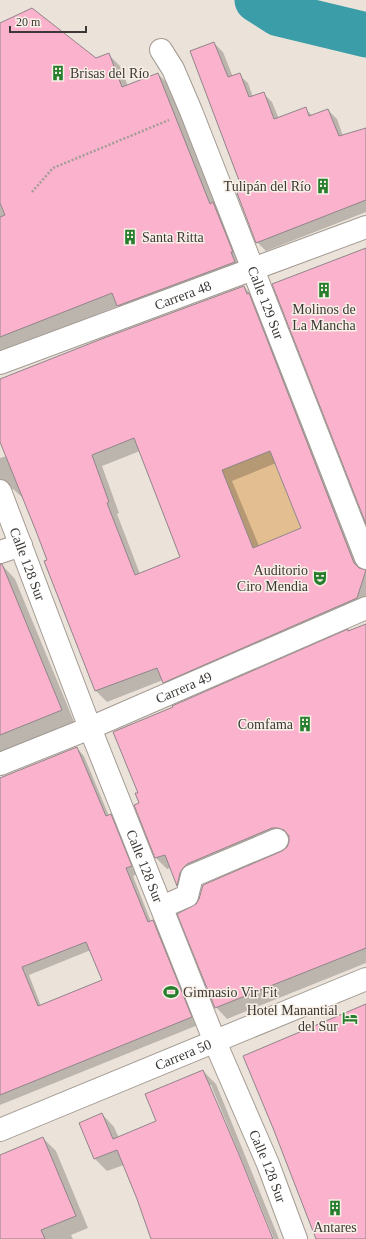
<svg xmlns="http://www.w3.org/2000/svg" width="366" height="1239" font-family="'Times New Roman',serif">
<rect width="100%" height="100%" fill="#ebe3da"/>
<path fill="#e3be91" d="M270 451 301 528 253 548 222 470Z"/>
<path fill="#0003" fill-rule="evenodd" d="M0 24 96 59 108 54 120 66 128 86 158 74 169 85 246 274 129 317 118 306 0 353Z
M214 43 223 52 233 77 239 75 248 83 253 97 263 93 272 102 279 119 305 109 313 116 328 110 337 119 343 136 366 129V212L266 251 257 242 245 191Z
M244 287 255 298 260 305 363 570 366 571V610L175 693 163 680 107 702 96 691 45 562 48 560 24 499 13 489 7 490 0 497V458L7 456 0 439V380ZM140 451 182 558 140 574 117 514 119 513 102 466ZM276 463 302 528 259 546 232 481Z
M2 565 15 579 75 724 0 753V566Z
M366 625V963L227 1019 216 1007 282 852 288 848 290 838 284 839 198 876 188 896 178 885 171 868 167 869 156 858 140 803 139 793 174 707 348 631 349 632Z
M77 748 84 756 109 816 111 815 118 823 138 874 133 876 151 922 153 921 160 929 198 1025 0 1105V780ZM91 950 103 981 41 1006 29 975Z
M203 1071 216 1084 279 1239H274L211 1085H208L272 1239H153L124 1165 107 1171 95 1159 102 1114 114 1127 119 1138 157 1122Z
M43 1138 56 1151 88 1228 71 1235 73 1239H0V1156Z"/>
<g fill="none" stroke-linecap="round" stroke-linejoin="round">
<path stroke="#3a9da7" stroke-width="45" d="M257 0 279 14 366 35"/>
</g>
<path fill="#fab2cd" stroke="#918589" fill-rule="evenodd" d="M32 8 96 58 109 53 122 87 158 73 210 204 213 202 233 252H231L235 262 117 306 112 293 0 337V217L5 215 0 203V23Z
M214 42 228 77 240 73 249 97 264 92 274 119 306 107 309 116 328 109 339 136 366 128V200L256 243 237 193 243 191 190 51Z
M366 248V524L272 284Z
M244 286 247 294 249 293 354 563 359 568 366 570 357 598 163 683 157 668 95 691 44 561 47 560 36 531 0 442V379L104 338ZM134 438 180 557 135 575 107 503 109 502 92 455ZM270 451 301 528 253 548 222 470Z
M0 564H2L62 710 0 735Z
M366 624V948L215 1008 177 914 196 904 199 899 203 885 282 851 287 847 289 842V836L284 830 278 828H272L187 864 183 868 180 873 177 886 165 855 155 858 134 805 139 803 135 793H138L113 732 173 707 172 706 348 629V631Z
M77 747 106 816 111 814 132 866 126 868 148 922 153 920 192 1017 0 1095V778ZM86 942 102 980 38 1006 22 967Z
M366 1004V1239H316L273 1128 243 1056Z
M203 1070 240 1157 273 1239H151L137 1199 117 1150 94 1159 79 1123 102 1113 113 1139 156 1121 145 1094Z
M43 1137 76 1216 41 1230 45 1239H0V1155Z"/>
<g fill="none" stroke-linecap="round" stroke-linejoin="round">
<g stroke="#a39b93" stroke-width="24">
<g id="minor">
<path id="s1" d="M161 50 173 69 191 111 366 558"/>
<path d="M0 552 21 545"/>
<path id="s2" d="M0 764 90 728 366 608"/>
<path d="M162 907 187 896 192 876 277 840"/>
<path id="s3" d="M215 1042 268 1164 296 1239"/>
</g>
</g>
<g stroke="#a39b93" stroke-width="24">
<g id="major">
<path id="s4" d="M0 363 366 227"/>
<path id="s5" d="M0 491 90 728 215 1042"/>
<path id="s6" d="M0 1130 366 979"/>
</g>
</g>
<path stroke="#a29c96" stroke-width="2.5" stroke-dasharray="2 2" stroke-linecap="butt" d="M32 192 53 168 169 120"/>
<use href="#minor" stroke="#fff" stroke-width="22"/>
<use href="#major" stroke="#fff" stroke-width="22"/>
</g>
<defs>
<g id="building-bare" transform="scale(1.2)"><path d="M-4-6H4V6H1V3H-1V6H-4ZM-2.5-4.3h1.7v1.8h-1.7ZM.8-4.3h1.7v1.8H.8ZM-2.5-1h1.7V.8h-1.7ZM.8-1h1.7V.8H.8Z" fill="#277f2d" stroke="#f8f0e7" stroke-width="2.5" paint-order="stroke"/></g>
<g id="theatre-bare" transform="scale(1.2)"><path d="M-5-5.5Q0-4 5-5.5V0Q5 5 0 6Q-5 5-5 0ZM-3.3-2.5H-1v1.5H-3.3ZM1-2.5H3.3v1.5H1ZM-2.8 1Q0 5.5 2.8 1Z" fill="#277f2d" stroke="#f8f0e7" stroke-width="2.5" paint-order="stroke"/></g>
<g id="stadium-bare" transform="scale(1.2)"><path d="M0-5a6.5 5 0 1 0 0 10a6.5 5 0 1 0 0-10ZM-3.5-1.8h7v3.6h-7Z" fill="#277f2d" stroke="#f8f0e7" stroke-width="2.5" paint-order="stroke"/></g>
<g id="hotel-bare" transform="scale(1.2)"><path d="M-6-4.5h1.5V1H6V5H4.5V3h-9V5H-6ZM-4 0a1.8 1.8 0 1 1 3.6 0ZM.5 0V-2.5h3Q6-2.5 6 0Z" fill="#277f2d" stroke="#f8f0e7" stroke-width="2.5" paint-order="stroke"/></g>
</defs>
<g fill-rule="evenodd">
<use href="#building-bare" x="58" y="73"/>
<use href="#building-bare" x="323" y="186"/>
<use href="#building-bare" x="130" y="237"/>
<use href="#building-bare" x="324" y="290"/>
<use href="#theatre-bare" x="320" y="578"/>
<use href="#building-bare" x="305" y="724"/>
<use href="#stadium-bare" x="171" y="992"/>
<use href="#hotel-bare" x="350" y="1018"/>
<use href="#building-bare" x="335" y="1208"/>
</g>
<g text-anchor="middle" stroke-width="3" stroke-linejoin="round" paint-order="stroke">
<g font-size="14" fill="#3b3835" stroke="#f8f0e7" text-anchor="end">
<text x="70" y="78" text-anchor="start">Brisas del Río</text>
<text x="311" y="191">Tulipán del Río</text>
<text x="142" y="242" text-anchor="start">Santa Ritta</text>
<text x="324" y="314" text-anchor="middle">Molinos de<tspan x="324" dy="16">La Mancha</tspan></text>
<text x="308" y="575">Auditorio<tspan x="308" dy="16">Ciro Mendia</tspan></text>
<text x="293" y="729">Comfama</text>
<text x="183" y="997" text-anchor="start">Gimnasio Vir Fit</text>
<text x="338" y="1015">Hotel Manantial<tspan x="338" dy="16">del Sur</tspan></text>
<text x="335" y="1232" text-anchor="middle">Antares</text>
</g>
<g font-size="14" fill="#3b3835" stroke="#f8f0e7">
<text dy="5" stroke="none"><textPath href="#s4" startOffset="195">Carrera 48</textPath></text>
<text dy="5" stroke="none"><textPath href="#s1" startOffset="274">Calle 129 Sur</textPath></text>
<text dy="5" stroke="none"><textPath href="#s5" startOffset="78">Calle 128 Sur</textPath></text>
<text dy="5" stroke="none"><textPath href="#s2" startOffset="199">Carrera 49</textPath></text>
<text dy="5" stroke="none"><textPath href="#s5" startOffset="402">Calle 128 Sur</textPath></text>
<text dy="5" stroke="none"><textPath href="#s6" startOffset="198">Carrera 50</textPath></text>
<text dy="5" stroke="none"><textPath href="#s3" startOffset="135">Calle 128 Sur</textPath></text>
</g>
</g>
<path d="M10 26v6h76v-6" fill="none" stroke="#3b3835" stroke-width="2"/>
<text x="16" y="26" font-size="12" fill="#3b3835" stroke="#f8f0e7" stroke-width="3" paint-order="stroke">20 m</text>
</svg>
